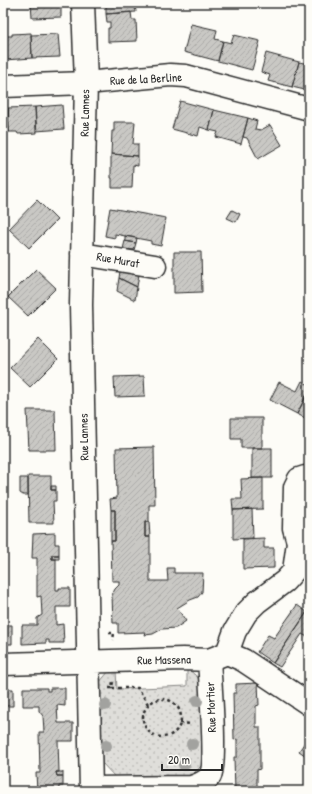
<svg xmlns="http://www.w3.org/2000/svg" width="312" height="794" font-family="'Patrick Hand',sans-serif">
<defs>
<pattern id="grass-dots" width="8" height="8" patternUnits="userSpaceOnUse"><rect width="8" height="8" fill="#dfdeda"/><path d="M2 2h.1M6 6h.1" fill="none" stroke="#c0bfbb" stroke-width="1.8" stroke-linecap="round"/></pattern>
<pattern id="building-hatch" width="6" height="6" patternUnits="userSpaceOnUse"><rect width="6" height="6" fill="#c9c8c4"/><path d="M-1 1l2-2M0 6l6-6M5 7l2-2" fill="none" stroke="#adaca9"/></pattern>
</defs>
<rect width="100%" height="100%" fill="#fdfcf7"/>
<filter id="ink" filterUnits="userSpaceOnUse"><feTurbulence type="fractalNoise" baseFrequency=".025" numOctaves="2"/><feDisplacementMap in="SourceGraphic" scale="8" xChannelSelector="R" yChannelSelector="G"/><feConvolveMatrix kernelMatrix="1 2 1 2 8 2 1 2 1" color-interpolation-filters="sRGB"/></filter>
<g filter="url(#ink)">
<path fill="url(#grass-dots)" stroke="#858482" d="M187 668 202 681 203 764 191 776 115 777 102 763 99 683 109 671H116L117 689 187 686Z"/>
<path fill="url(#building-hatch)" stroke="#2b2b2b" d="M31 3H61V17L32 18Z
M106 3H135L136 12 106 14Z
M131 12 132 20H136L137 41 108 42V28H110V22H107L106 14Z
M191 24 217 30 215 39 223 41 218 61 184 52Z
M31 33 32 58 5 60 4 36H12V34Z
M58 34 60 57 32 58 31 35Z
M234 35 260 41 252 70 218 61 223 41 231 43Z
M3 36 5 60H3Z
M266 53 299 62 292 87 268 81 270 75 261 72Z
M299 62 309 64V91L292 87Z
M180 101 214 110 209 130 200 127 198 136 172 129Z
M62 105 64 129 36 131 35 107Z
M35 107 37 133 18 134 17 132H9L8 108Z
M8 108 9 132 3 133V109Z
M214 110 248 118 241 144 216 137 218 132 209 130Z
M248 118 257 121 255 129 261 130 270 125 282 145 258 159 247 138 243 137Z
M114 122H135L133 144H138V156L111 154 112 131H114Z
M111 154 138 156V166L133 165 132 188H112V178H111Z
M37 200 57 220 29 248 9 229Z
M110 208 166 218 161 246 151 244V241L115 234V238L105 236Z
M232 210 240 214 236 222 227 218Z
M125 236 137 238 136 243 125 241Z
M125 241 136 243 134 250 123 249Z
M174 252H201L202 292 174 293Z
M36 269 56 288 28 316 8 297Z
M120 271 139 274 137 287 119 278Z
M119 278 137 287 135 300 117 291Z
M38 339 58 359 30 387 10 368Z
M144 376 145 396 115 397 114 377Z
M302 381 309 385V390L297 414 270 400 279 382 297 391Z
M306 396 309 397V420L297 414Z
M27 410H55L56 450H29Z
M231 418H262V448H241V439H231Z
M154 447 155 505H149V522H145V537H150V581H168L167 568H174V573H203L202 592 198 597 190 600 177 608 186 621 176 628 162 629 153 634 145 635 146 632 118 633V623H113L112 595 115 589 119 585V581H112L111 541H115V510H111L110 499 117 498 116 448Z
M252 448H272V478H252Z
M28 476H51V490H56V501H53L54 523H29Z
M20 478H28V495H23L20 493Z
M263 478V509L233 510 232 499H242L241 479Z
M51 486H56V490H51Z
M252 509 253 538 233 539V510Z
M111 510H115V541H111Z
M145 522H149L150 537H145Z
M55 533V544H59V555H52V559H56V590H59V588H70V607H56V625L63 624 64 643H49V640H46V643L22 644V625H37V618L42 615 41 596 37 597V558H32L33 534Z
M264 538V548H274V568L243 569V539Z
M52 555H59V559H52Z
M297 605 307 612 273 663 257 652 268 635 274 638Z
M307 612 309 614V638L302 634 280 667 273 663Z
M3 625H12V644H3Z
M258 683 259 705 256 706V727H260V769L257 770V791H261H235L234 757H237V739L234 740 233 693H236V684Z
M23 688H47V691H50V688H65V706L57 705 58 723H73V741H58L59 772H56L57 776H63V786H59V791H37L36 773H40L39 732H44L43 716 39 711V706H23Z
M3 689H13V706H3Z
M309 736V758L299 751Z
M56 772H63V776H57Z"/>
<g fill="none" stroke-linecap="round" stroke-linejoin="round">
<g stroke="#2b2b2b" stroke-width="25">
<path id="minor" d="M83 3 86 83 81 305 91 791
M3 86 86 83 170 75 186 76 309 109
M82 254 155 266
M227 653 235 631 246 613 257 602 285 581 294 571 298 542 294 528 295 487 299 479 305 477H309
M3 664 183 659 209 660 227 653 243 660 309 704
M91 788 192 787C199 784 206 782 210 776 217 765 210 677 209 660"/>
</g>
<path stroke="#2b2b2b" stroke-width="2.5" stroke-dasharray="3 3" stroke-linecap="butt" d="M109 633H114L113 640
M109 688H112L113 681
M112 688H138L148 704
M143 718a19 19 0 1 1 38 0a19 19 0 1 1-38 0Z
M180 723 192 724"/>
<use href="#minor" stroke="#fdfcf7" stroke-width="22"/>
</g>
<g fill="#a2a29f">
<circle cx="197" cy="701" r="6"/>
<circle cx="105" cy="705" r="6"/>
<circle cx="192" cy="744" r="6"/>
<circle cx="106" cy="746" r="6"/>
<circle cx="184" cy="765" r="6"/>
</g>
</g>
<g text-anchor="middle" stroke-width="3.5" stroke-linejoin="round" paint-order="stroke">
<g font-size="12" fill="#2b2b2b" stroke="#fdfcf7">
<text transform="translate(146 79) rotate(-3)" y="4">Rue de la Berline</text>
<text transform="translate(85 113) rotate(-89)" y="4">Rue Lannes</text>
<text transform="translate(118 260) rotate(10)" y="4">Rue Murat</text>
<text transform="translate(84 437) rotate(-91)" y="4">Rue Lannes</text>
<text transform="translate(164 660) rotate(-1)" y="4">Rue Massena</text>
<text transform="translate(211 707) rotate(-92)" y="4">Rue Mortier</text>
</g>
</g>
<rect width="312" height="794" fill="none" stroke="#fdfcf7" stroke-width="16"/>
<rect x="8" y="8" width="296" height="778" fill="none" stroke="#2b2b2b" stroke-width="1.5" filter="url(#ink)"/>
<path d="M162 764v6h60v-6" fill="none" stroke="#2b2b2b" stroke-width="2"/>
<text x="168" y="764" font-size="12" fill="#2b2b2b" stroke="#fdfcf7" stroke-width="3" paint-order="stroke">20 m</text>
</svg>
